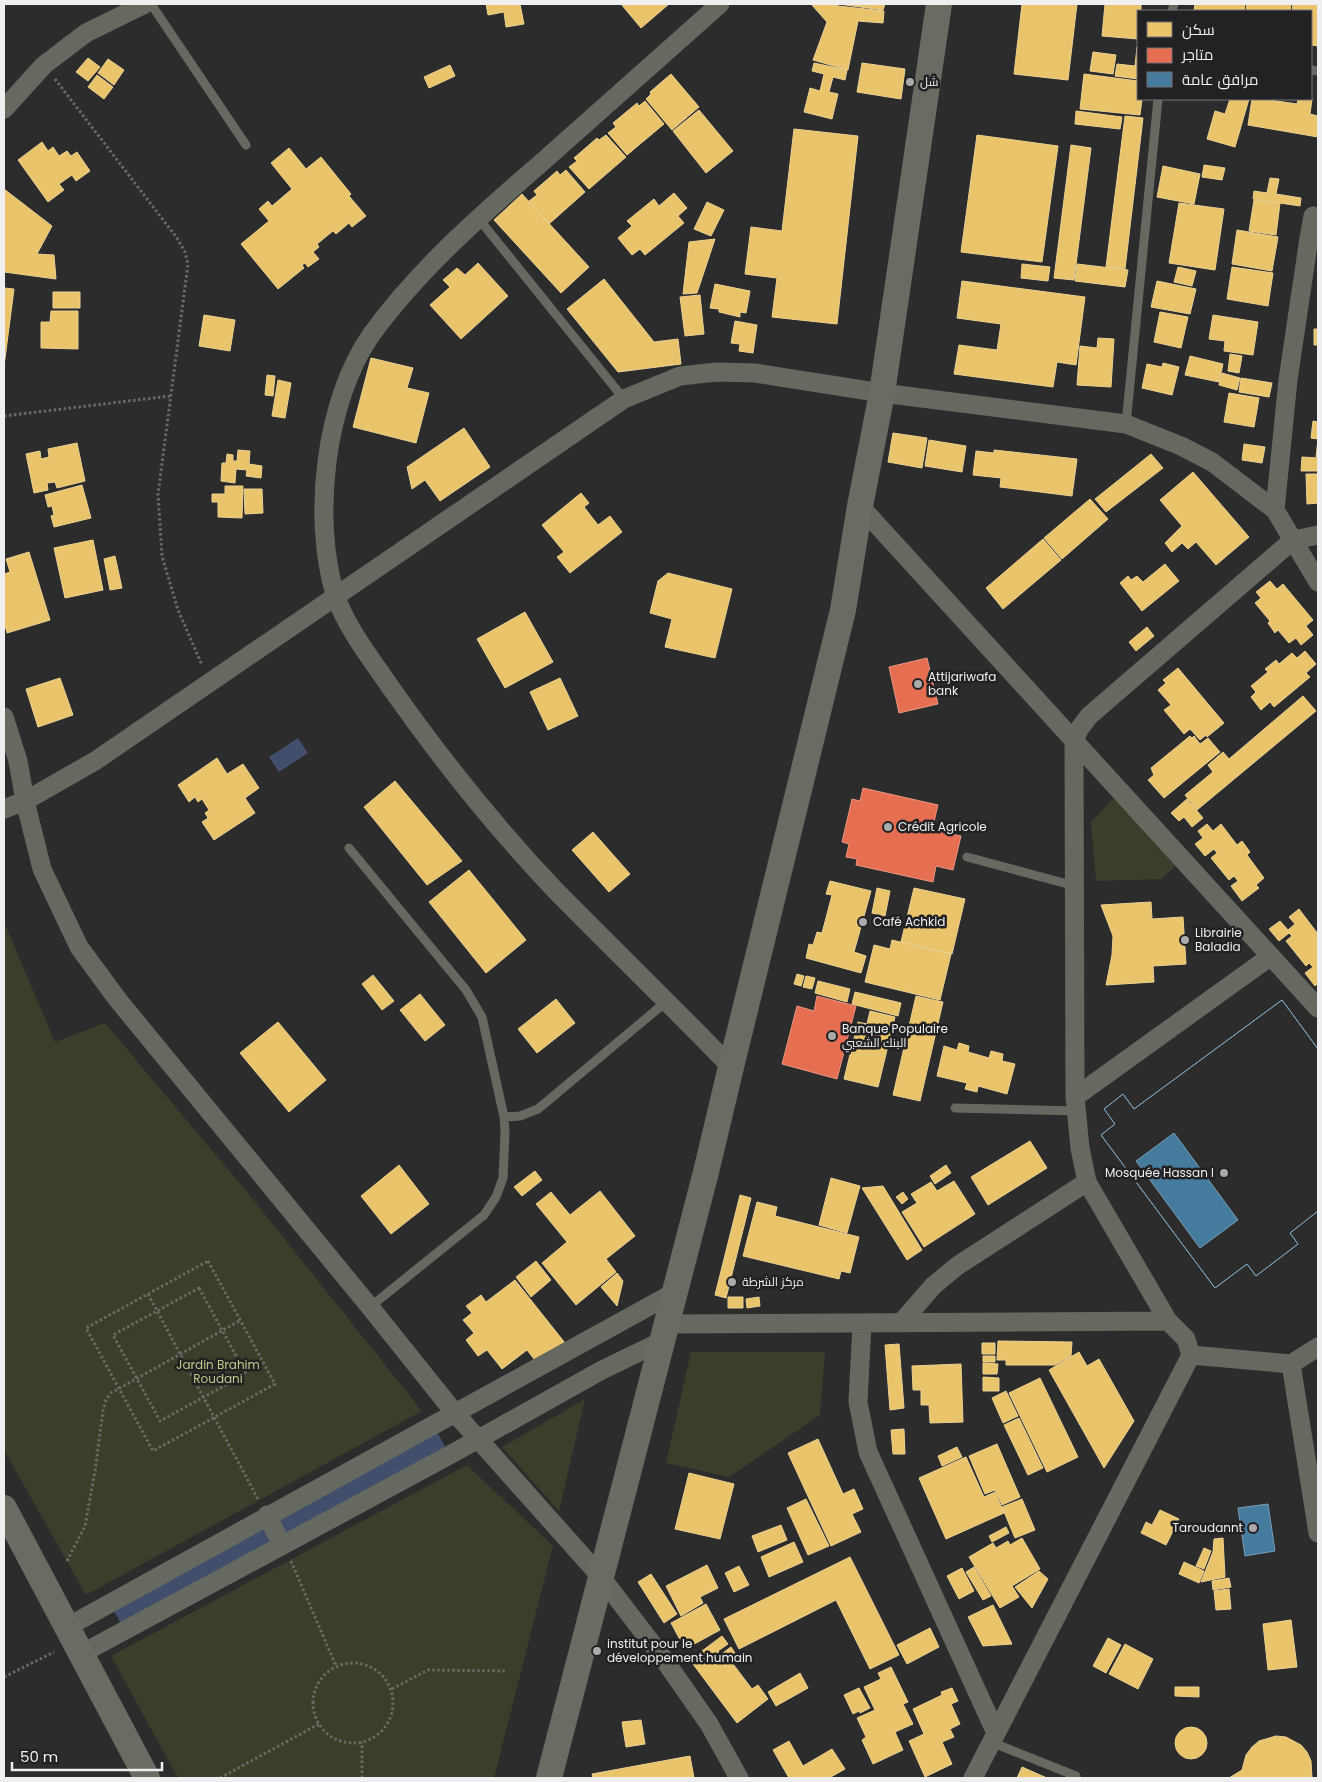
<svg xmlns="http://www.w3.org/2000/svg" width="1322" height="1782" font-family="Poppins,Cairo,sans-serif">
<rect width="100%" height="100%" fill="#2c2c2d"/>
<path fill="#3c3d2a" d="M1117 795 1175 866 1162 879 1096 881 1091 822Z
M4 922 55 1042 105 1023 252 1198 422 1411 86 1595 4 1450Z
M691 1352H825L820 1415 729 1477 666 1463Z
M585 1399 559 1511 502 1447Z
M467 1465 553 1546 494 1778H178L111 1656Z"/>
<path fill="#414f6c" d="M298 738 308 753 279 772 269 757Z
M437 1432 446 1448 121 1624 113 1609Z"/>
<path fill="#e9c46a" stroke="#ebd192" d="M486 4H520L524 24 506 27 504 12 488 15Z
M621 4H669L641 28Z
M811 4H836L838 6 884 11 883 23 858 21 848 70 813 60 827 22Z
M838 4H885L883 10Z
M1022 4H1077L1068 80 1014 74Z
M1105 4H1141V11H1138V39L1102 36Z
M1195 4H1245L1244 11H1194Z
M1247 4H1291L1290 11H1246Z
M1293 4H1318V46L1311 45V11H1292Z
M1137 47 1138 79 1115 76 1117 64 1135 66Z
M1093 52 1116 55 1113 74 1090 71Z
M88 58 100 67 88 81 76 72Z
M108 59 124 70 114 85 98 73Z
M814 63 847 70 845 80 833 77 829 92 838 94 832 119 804 112 810 88 820 91 824 74 812 71Z
M862 63 905 69 901 99 857 92Z
M450 65 455 76 429 88 424 77Z
M671 74 699 107 672 130 646 99 651 94 650 92Z
M1084 74 1138 81V99H1142L1140 115 1080 109Z
M97 75 113 87 104 99 88 87Z
M1230 99H1249L1235 147 1207 139 1215 111 1225 114Z
M1252 99H1263L1297 104 1298 99H1312L1310 114 1318 116V137L1248 125Z
M645 101 664 124 627 155 608 133 616 127 613 123 637 103 639 106Z
M699 110 733 151 706 173 673 131Z
M1076 111 1122 117 1120 129 1075 124Z
M1125 116 1143 118 1125 269 1106 267Z
M794 129 858 136 837 324 772 317 777 278 745 274 751 227 782 231Z
M606 135 626 157 589 189 569 167 577 161 574 158 597 138 599 140Z
M977 135 1058 146 1042 262 961 252Z
M42 142 48 151 53 147 59 156 67 151 71 156 77 152 90 171 76 181 72 175 59 184 64 190 48 202 18 160Z
M1071 145 1091 148 1074 280 1054 278Z
M289 148 306 169 321 157 351 194 349 196 366 216 352 227 349 223 336 234 333 231 317 244 319 247 313 252 319 259 308 267 305 263 302 265 304 268 278 289 241 244 269 221 259 209 268 201 272 206 292 189 271 163Z
M1204 165 1225 168 1222 180 1202 177Z
M1163 166 1200 174 1194 204 1157 197Z
M566 170 585 192 549 224 529 201 537 195 534 191 557 171 560 175Z
M1270 178 1279 179 1276 194 1301 198 1300 206 1253 199 1254 191 1267 193Z
M4 189 52 226 37 254 54 255 56 279 4 272Z
M674 193 687 208 678 216 684 223 645 255 640 249 632 255 618 238 632 226 627 221 654 199 659 206Z
M522 194 589 267 561 293 494 220Z
M1254 200 1280 203 1276 235 1249 231Z
M707 202 724 210 711 236 694 229Z
M1179 203 1224 209 1215 270 1169 263Z
M1237 230 1278 237 1272 271 1232 264Z
M715 239 697 293 683 294 689 242Z
M478 263 508 296 461 339 430 305 450 287 443 280 457 268 465 275Z
M1022 264 1050 267 1048 281 1021 278Z
M1077 264 1128 270 1125 287 1075 281Z
M1178 267 1196 271 1192 286 1174 282Z
M1232 267 1273 273 1268 306 1227 299Z
M604 279 654 342 678 339 681 364 618 372 567 309Z
M962 281 1085 297 1076 365 1057 362 1053 387 954 374 959 345 997 350 1001 324 957 318Z
M1157 281 1196 289 1190 314 1151 307Z
M715 284 750 291 746 313 740 312V317L719 312V309L710 308Z
M4 288 14 289 4 366Z
M53 292H80V308H53Z
M700 295 704 334 685 336 680 297Z
M51 311H78V349L41 348V322H50Z
M1160 312 1188 317 1181 348 1154 342Z
M204 315 235 320 230 351 199 346Z
M1213 315 1258 322 1253 355 1224 351 1225 341 1209 339Z
M735 321 757 325 753 353 739 351 740 344 731 343Z
M1314 329H1318V345H1314Z
M1098 338 1114 339 1111 387 1077 385 1080 346 1097 348Z
M1230 354 1242 356 1239 373 1228 371Z
M1190 356 1223 364 1219 382 1185 375Z
M371 358 413 368 407 388 429 393 416 443 353 427Z
M1163 363 1179 367 1172 395 1142 388 1147 364 1162 367Z
M1222 373 1240 378 1237 390 1219 385Z
M267 375 275 376 273 396 265 395Z
M1241 378 1272 383 1269 397 1239 392Z
M278 380 291 383 285 418 272 416Z
M1229 393 1259 398 1254 427 1224 422Z
M1313 421 1318 422V457H1316L1318 439 1311 438Z
M464 428 490 467 440 501 425 480 412 489 407 467Z
M893 433 927 438 922 468 888 462Z
M929 440 966 446 962 472 925 466Z
M77 443 85 481 57 488 55 482 47 483 48 490 34 493 26 454 40 451 41 459 49 457 48 449Z
M1244 444 1265 447 1262 463 1242 460Z
M238 450 250 451 249 464 262 466 261 478 246 476 247 470 236 469 235 483 221 481 222 463H226L227 454 233 455V461H237Z
M994 450 1077 459 1072 496 1000 487 1001 478 973 475 976 451 994 453Z
M1151 454 1163 468 1106 512 1095 499Z
M1302 457 1318 458V471H1301Z
M1193 472 1249 537 1216 565 1196 542 1188 549 1182 543 1172 552 1165 543 1182 526 1160 500Z
M1306 474H1318V503L1307 504Z
M82 485 91 518 54 527 51 516 54 515 52 506 48 507 45 495Z
M225 486H243L242 518 218 517V502H212V494H225Z
M244 489H262L263 513 245 514Z
M581 493 589 503 584 507 598 525 610 516 622 532 570 573 557 557 564 552 542 525Z
M1090 499 1108 519 1062 559 1044 538Z
M1043 539 1061 560 1003 609 986 588Z
M93 540 103 590 65 598 54 548Z
M29 552 50 620 7 633 6 628 4 629V574L10 572 6 559Z
M115 556 122 588 110 590 104 559Z
M1165 564 1179 581 1142 611 1120 583 1128 576 1131 580 1137 576 1143 582Z
M668 573 732 589 715 658 665 647 672 619 650 613 658 581Z
M1270 581 1277 589 1283 584 1313 620 1306 626 1313 635 1301 645 1296 638 1289 643 1278 630 1275 633 1268 623 1270 621 1255 603 1261 598 1256 592Z
M525 612 553 662 505 688 477 639Z
M1147 627 1154 636 1136 651 1129 642Z
M1305 651 1316 664 1306 673 1310 677 1274 707 1270 702 1261 710 1251 697 1256 692 1251 686 1268 672 1265 669 1276 660 1279 664 1292 653 1297 658Z
M1178 668 1224 723 1207 737 1206 735 1200 740 1190 729 1184 734 1164 710 1171 705 1158 690 1166 683 1163 680Z
M60 678 73 715 38 727 26 689Z
M560 678 578 716 548 730 530 692Z
M1303 696 1316 711 1197 810 1185 795 1213 772 1208 765 1223 752 1229 759Z
M1190 736 1192 738 1194 736 1200 744 1208 738 1220 752 1164 798 1148 780 1154 775 1151 768Z
M217 758 227 774 243 764 259 788 245 798 255 813 214 840 202 822 208 818 205 813 209 810 202 799 198 802 195 797 189 802 178 785Z
M395 781 462 861 427 885 364 807Z
M1187 799 1203 818 1192 827 1184 817 1179 821 1171 813Z
M1207 824 1213 831 1221 824 1237 845 1242 841 1250 852 1247 855 1264 878 1256 885 1259 888 1242 901 1231 886 1238 881 1234 876 1229 880 1211 858 1217 853 1214 849 1205 856 1195 844 1203 838 1198 831Z
M593 832 630 874 609 892 572 850Z
M469 870 526 940 486 973 429 902Z
M830 881 871 891 854 952 866 956 861 973 806 958 809 944 813 945 817 932 822 933 832 895 826 894Z
M877 888 890 891 885 916 872 913Z
M914 888 965 899 952 954 901 942Z
M1151 902 1152 919 1183 917 1186 964 1153 966 1154 982 1106 985 1112 955 1113 936 1101 905Z
M1299 909 1318 934V983L1315 986 1305 973 1313 967 1309 963 1306 966 1286 941 1292 936 1289 933 1279 941 1269 929 1280 921 1288 930 1295 924 1289 917Z
M892 940 951 954 940 1000 865 982 874 945 890 949Z
M797 974 804 976 801 986 794 984Z
M373 975 394 1001 382 1010 362 984Z
M806 976 815 978 812 989 803 987Z
M818 981 850 989 847 1002 815 993Z
M855 992 901 1003 898 1016 852 1004Z
M420 994 445 1025 425 1041 400 1010Z
M916 996 943 1002 920 1101 893 1095Z
M556 999 575 1023 537 1053 518 1029Z
M870 1011 895 1017 878 1087 844 1079 858 1022 867 1024Z
M278 1022 326 1080 289 1112 240 1053Z
M959 1043 969 1046 968 1052 989 1058 991 1051 1003 1054 1002 1061 1015 1064 1007 1094 978 1086 977 1092 965 1089 967 1083 937 1076 944 1046 957 1050Z
M1030 1141 1047 1168 988 1205 971 1177Z
M399 1165 429 1204 391 1234 361 1196Z
M946 1165 951 1173 935 1184 930 1176Z
M535 1171 542 1180 522 1196 514 1187Z
M831 1178 860 1186 847 1233 819 1225Z
M954 1181 975 1214 924 1247 902 1212 917 1203 911 1194 931 1182 937 1191Z
M883 1186 922 1250 907 1260 862 1188Z
M600 1191 635 1236 606 1259 616 1272 576 1305 542 1263 567 1242 536 1204 551 1192 570 1215Z
M903 1192 908 1199 902 1204 896 1197Z
M740 1195 751 1198 726 1298 715 1295Z
M757 1202 777 1207 775 1216 859 1237 850 1273 841 1271 839 1279 743 1256Z
M536 1261 551 1280 531 1297 516 1277Z
M617 1273 623 1281 617 1306 601 1287Z
M515 1280 565 1343 538 1364 527 1350 502 1369 487 1350 478 1356 466 1340 474 1333 463 1320 472 1313 466 1306 481 1295 486 1302Z
M728 1297H743V1308H728Z
M759 1297 760 1306 747 1308 746 1299Z
M998 1341 1072 1342 1071 1356 1055 1365H1006V1360H997Z
M982 1343H995V1354H982Z
M899 1344 904 1408 890 1410 885 1345Z
M1079 1352 1087 1366 1099 1359 1134 1421 1104 1468 1049 1370Z
M983 1356H995V1362H983Z
M983 1363 998 1364 997 1374H983Z
M961 1364 963 1422 930 1423 929 1405H921V1390H913L912 1366Z
M983 1377 999 1378V1391H983Z
M1040 1378 1078 1457 1047 1472 1009 1393Z
M1006 1391 1018 1416 1003 1423 992 1398Z
M1019 1418 1043 1468 1028 1475 1004 1425Z
M904 1429 905 1454H893L891 1430Z
M818 1439 843 1494 854 1489 863 1509 852 1514 861 1532 831 1546 788 1453Z
M997 1444 1020 1497 1002 1505 995 1490 985 1494 969 1456Z
M957 1447 962 1457 942 1466 938 1456Z
M966 1457 984 1497 995 1492 1004 1513 946 1539 919 1478Z
M689 1473 734 1484 720 1539 675 1529Z
M806 1499 829 1546 808 1555 787 1508Z
M1022 1499 1035 1530 1015 1538 1002 1507Z
M1160 1510 1179 1519 1166 1545 1141 1533 1146 1522 1152 1525Z
M781 1525 787 1540 758 1552 752 1536Z
M1006 1527 1009 1533 992 1542 989 1536Z
M1022 1538 1040 1569 1012 1586 1019 1597 1000 1608 969 1557 993 1543 996 1548 1008 1541 1010 1545Z
M1223 1538 1225 1577 1201 1582 1213 1552 1214 1539Z
M794 1542 803 1562 769 1577 761 1557Z
M1204 1548 1211 1551 1204 1569 1196 1566Z
M850 1557 899 1655 870 1669 836 1600 739 1649 724 1619Z
M1184 1562 1204 1571 1199 1583 1179 1574Z
M707 1565 718 1588 700 1597 703 1603 681 1616 666 1586Z
M739 1566 749 1585 734 1592 725 1573Z
M974 1567 991 1596 983 1600 966 1572Z
M962 1568 974 1591 959 1599 947 1576Z
M1039 1571 1048 1579 1032 1608 1015 1587Z
M651 1574 677 1614 664 1623 638 1582Z
M1229 1578 1231 1587 1213 1590 1212 1581Z
M1229 1589 1231 1609 1216 1610 1214 1591Z
M706 1604 720 1630 685 1649 671 1623Z
M993 1605 1012 1644 983 1646 968 1617Z
M1291 1620 1297 1667 1268 1670 1263 1624Z
M930 1628 939 1647 907 1664 897 1645Z
M722 1636 728 1644 718 1651 720 1655 731 1647 739 1659 733 1664 752 1689 758 1685 768 1699 737 1723 690 1660Z
M1108 1638 1121 1645 1106 1673 1093 1666Z
M1125 1644 1153 1659 1138 1689 1109 1674Z
M891 1667 908 1702 903 1704 913 1724 895 1732 903 1750 873 1764 862 1740 866 1737 857 1718 875 1710 864 1687 881 1679 878 1673Z
M800 1673 808 1688 776 1706 768 1692Z
M1175 1687H1199V1697L1175 1696Z
M859 1688 870 1708 860 1713 859 1711 853 1714 844 1695Z
M952 1688 958 1701 951 1704 960 1724 950 1729 954 1737 942 1742 952 1764 925 1777 909 1741 924 1734 913 1709 942 1695 941 1692Z
M641 1720 645 1744 626 1747 622 1722Z
M1175 1743a16 16 0 1 1 32 0a16 16 0 1 1-32 0Z
M1276 1736 1286 1737 1301 1745 1307 1752 1311 1761 1312 1778H1229L1242 1770 1246 1755 1252 1747 1259 1741Z
M789 1741 803 1766 832 1749 845 1769 829 1778H789L773 1750Z
M690 1756 694 1778H593L592 1774Z
M1022 1767 1047 1778H1017Z"/>
<path fill="#e76f51" stroke="#e99581" d="M927 658 938 704 899 713 889 667Z
M863 788 938 805 932 830 961 836 953 870 936 866 933 882 856 865 857 859 846 857 849 844 842 842 852 799 860 801Z
M817 996 856 1006 837 1079 782 1064 797 1006 814 1011Z"/>
<path fill="#457b9d" stroke="#789eb6" fill-rule="evenodd" d="M1282 1000 1318 1049V1211L1290 1233 1298 1244 1256 1276 1247 1264 1215 1288 1101 1135 1115 1124 1104 1109 1123 1094 1134 1109ZM1174 1133 1238 1220 1200 1248 1136 1161Z
M1282 1000 1318 1049V1211L1290 1233 1298 1244 1256 1276 1247 1264 1215 1288 1101 1135 1115 1124 1104 1109 1123 1094 1134 1109Z
M1268 1504 1275 1551 1245 1556 1238 1508Z"/>
<g fill="none" stroke-linecap="round" stroke-linejoin="round">
<path stroke="#686a64" stroke-width="3" stroke-dasharray="2.5 2.5" stroke-linecap="butt" d="M55 79 177 238 185 252 188 264 158 494 162 556 178 610 202 665
M4 416 170 396
M208 1261 275 1384 153 1451 86 1328Z
M199 1288 246 1374 160 1421 113 1335Z
M148 1294 258 1499
M67 1561 85 1526 95 1471 103 1411 106 1400 111 1393 241 1320
M291 1561 336 1666
M313 1703a40 40 0 1 1 80 0a40 40 0 1 1-80 0Z
M4 1677 54 1652
M392 1689 428 1670 506 1671
M220 1778 319 1724
M362 1778V1742"/>
<path stroke="#65695f" stroke-width="9" d="M151 4 246 145
M1172 11 1174 4
M1311 70 1318 71
M478 218 624 399
M1126 424 1158 99
M349 848 466 990 482 1017 504 1117 505 1133 503 1178 496 1197 484 1215 370 1307
M967 857 1075 886
M955 1108 1077 1111
M504 1117 520 1116 538 1109 667 1001
M991 1742 1076 1776"/>
<path stroke="#65695f" stroke-width="19" d="M720 4C660 57 600 111 540 164 480 216 418 270 371 335 325 401 312 518 335 594 345 626 372 660 391 688 441 759 496 828 556 891 614 950 673 1007 731 1067
M4 109 44 65 86 33 145 4
M860 506 1318 1008
M1275 510 1288 380 1309 238 1313 216 1318 217
M1318 535 1293 540 1089 716 1080 728 1074 740 1075 1097 1080 1148 1087 1182 1168 1321 1186 1339 1191 1355 1291 1364 1318 1347
M4 717 18 761 25 801 42 869 79 947 118 1000 370 1307 454 1412 601 1577 663 1658 709 1724 739 1778
M4 809 25 801 95 761 624 399 680 376 717 372 755 373 882 393 1126 424 1181 446 1212 462 1275 510 1318 582
M1075 1097 1271 956
M901 1323 933 1286 957 1266 1087 1182
M666 1324 1168 1321
M862 1324 858 1402 868 1452 996 1733
M1291 1364 1318 1533
M267 1515 282 1545
M67 1627 675 1292
M81 1654 457 1451 602 1370 662 1341
M973 1778 1191 1355"/>
<path stroke="#686c62" stroke-width="26" d="M4 1508 147 1778
M549 1778 706 1172 731 1067 843 610 860 506 882 393 939 4"/>
</g>
<g fill="#abaaac" stroke="#222124" stroke-width="2">
<circle cx="910" cy="82" r="5"/>
<circle cx="918" cy="684" r="5"/>
<circle cx="888" cy="827" r="5"/>
<circle cx="863" cy="922" r="5"/>
<circle cx="1185" cy="940" r="5"/>
<circle cx="832" cy="1036" r="5"/>
<circle cx="1224" cy="1173" r="5"/>
<circle cx="732" cy="1282" r="5"/>
<circle cx="1253" cy="1528" r="5"/>
<circle cx="597" cy="1651" r="5"/>
</g>
<g text-anchor="middle" stroke-width="5" stroke-linejoin="round" paint-order="stroke">
<g font-size="12" fill="#efeef0" stroke="#222124" text-anchor="start">
<text x="920" y="86">شل</text>
<text x="928" y="681">Attijariwafa<tspan x="928" dy="14">bank</tspan></text>
<text x="898" y="831">Crédit Agricole</text>
<text x="873" y="926">Café Achkid</text>
<text x="1195" y="937">Librairie<tspan x="1195" dy="14">Baladia</tspan></text>
<text x="842" y="1033">Banque Populaire<tspan x="842" dy="14">البنك الشعبي</tspan></text>
<text x="1214" y="1177" text-anchor="end">Mosquée Hassan I</text>
<text x="742" y="1286">مركز الشرطة</text>
<text x="1243" y="1532" text-anchor="end">Taroudannt</text>
<text x="607" y="1648">institut pour le<tspan x="607" dy="14">développement humain</tspan></text>
</g>
<g font-size="12" fill="#c2c887" stroke="#222124">
<text x="218" y="1369">Jardin Brahim<tspan x="218" dy="14">Roudani</tspan></text>
</g>
</g>
<rect width="1322" height="1782" fill="none" stroke="#efeef0" stroke-width="10"/>
<rect x="1137" y="10" width="175" height="90" fill="#222124" stroke="#747376"/>
<rect x="1147" y="22" width="25" height="15" fill="#e9c46a" stroke="#747376"/>
<text x="1182" y="35" font-size="15" fill="#efeef0">سكن</text>
<rect x="1147" y="48" width="25" height="15" fill="#e76f51" stroke="#747376"/>
<text x="1182" y="60" font-size="15" fill="#efeef0">متاجر</text>
<rect x="1147" y="72" width="25" height="15" fill="#457b9d" stroke="#747376"/>
<text x="1182" y="85" font-size="15" fill="#efeef0">مرافق عامة</text>
<path d="M12 1762v8h150v-8" fill="none" stroke="#efeef0" stroke-width="2.5"/>
<text x="20" y="1762" font-size="15" fill="#efeef0" stroke="#222124" stroke-width="4" paint-order="stroke">50 m</text>
</svg>
